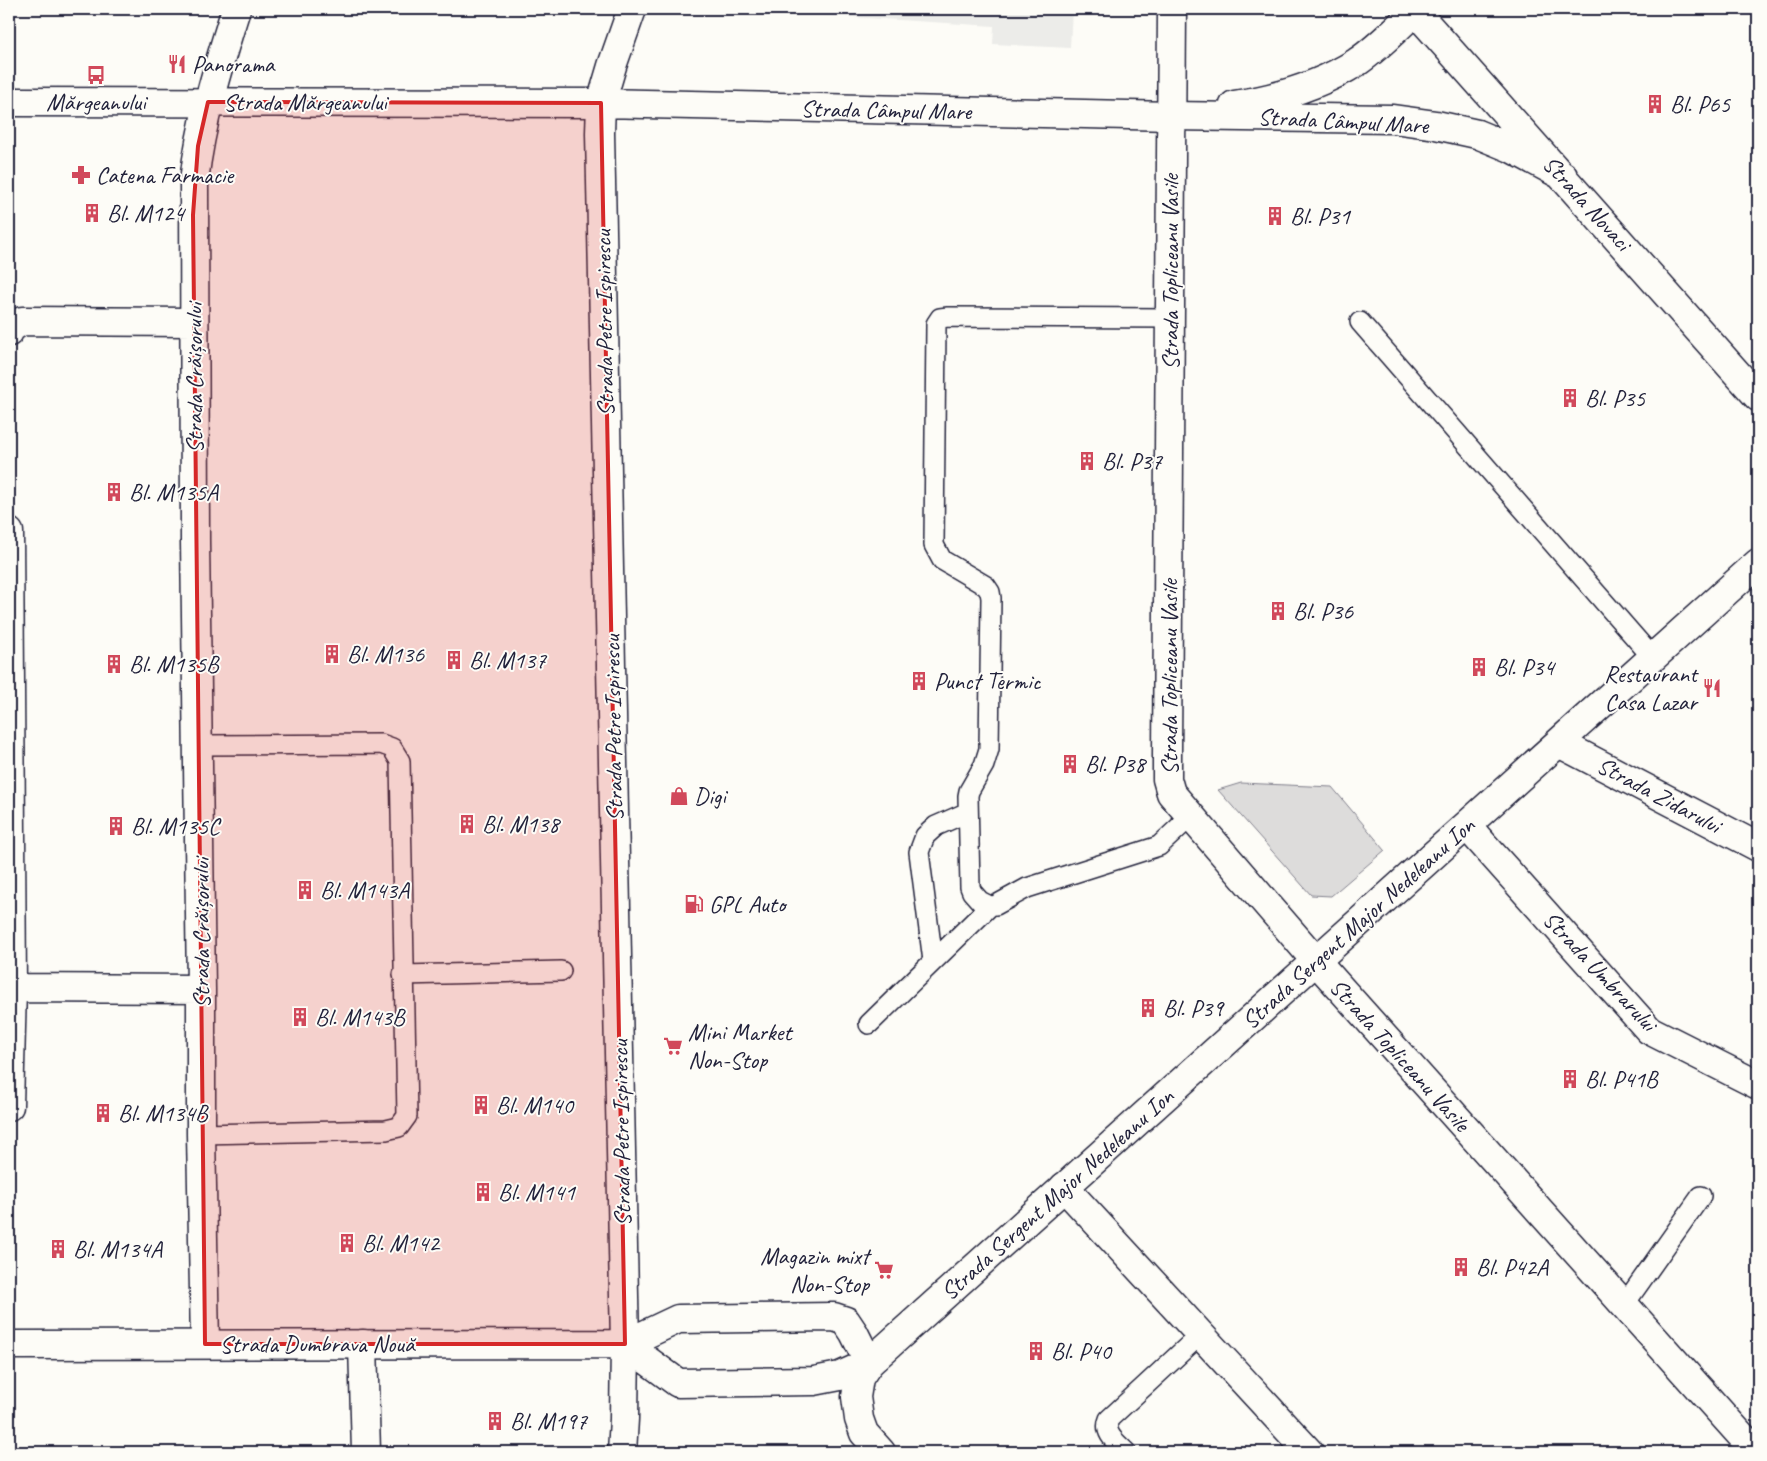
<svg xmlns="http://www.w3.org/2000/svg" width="1767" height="1461" font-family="Caveat,sans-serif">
<rect width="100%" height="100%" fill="#fdfcf7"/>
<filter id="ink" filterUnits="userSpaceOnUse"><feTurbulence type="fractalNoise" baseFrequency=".02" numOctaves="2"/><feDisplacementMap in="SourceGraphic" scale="10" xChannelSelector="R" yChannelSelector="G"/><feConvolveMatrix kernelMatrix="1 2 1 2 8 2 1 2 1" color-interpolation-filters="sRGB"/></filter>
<g filter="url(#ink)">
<path fill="#ecece9" d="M772 9H1072L1070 48 993 44 994 26 772 12Z"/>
<path fill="#dddcdb" stroke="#807f8b" d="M1241 783 1332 787 1385 850 1331 896 1311 895 1218 790Z"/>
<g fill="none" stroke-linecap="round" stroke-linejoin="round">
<g stroke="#22223b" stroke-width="22">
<path id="service" d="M1170 318 948 317 940 318 936 324 934 545 942 560 986 586 990 592 991 598 989 749 984 765 969 791 968 796 970 887 972 892 980 901 990 906 996 905 1027 888 1159 846 1191 816
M1360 322 1653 658
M199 745 381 744 392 748 400 761 407 1116 399 1127 386 1130 201 1134
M933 961 919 852 925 836 936 826 968 812
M403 975 561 971
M869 1024 990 906
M1624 1305 1701 1196
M1126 1452C1116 1442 1103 1433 1109 1419L1201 1334"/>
</g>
<g stroke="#22223b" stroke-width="31">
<path id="minor" d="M1172 9 1167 754V779L1171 793 1316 961 1756 1452
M9 332V329L22 321 194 322
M9 532 12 988 9 1106
M1559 743 1758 847
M1467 826 1649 1030 1758 1085
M12 988 201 989
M1064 1187 1309 1452
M205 1344 201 1134V989L195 541 194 181C201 121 218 66 236 9
M363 1344 366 1452
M869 1363 859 1378 856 1397 859 1419 864 1433 881 1452"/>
</g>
<g stroke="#22223b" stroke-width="31">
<path id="tertiary" d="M9 102 601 103 1171 116 1393 119 1436 125 1477 134 1511 148 1563 176
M1234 105C1279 98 1319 86 1357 62 1378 48 1397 28 1415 11L1758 397
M625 1344 678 1383 814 1381 840 1376 869 1363 1758 563
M9 1345 625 1344 678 1319 834 1317 846 1321 854 1333 869 1363
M622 1452 624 1419 625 1344 600 133 601 103 612 66 632 9"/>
</g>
<use href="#service" stroke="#fdfcf7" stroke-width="19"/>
<use href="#minor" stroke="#fdfcf7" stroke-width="28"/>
<use href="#tertiary" stroke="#fdfcf7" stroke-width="28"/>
</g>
</g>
<path fill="#d62828" fill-opacity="0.2" stroke="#d62828" stroke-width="4" stroke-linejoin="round" d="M208 102 601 103 625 1344H205L193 215 198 146Z"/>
<defs>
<g id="restaurant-bare" transform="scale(1.5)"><path d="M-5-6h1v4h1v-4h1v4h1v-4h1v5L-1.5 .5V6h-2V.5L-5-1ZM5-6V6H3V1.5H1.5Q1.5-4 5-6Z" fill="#d1495b" stroke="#fdfcf7" stroke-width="2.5" paint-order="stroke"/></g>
<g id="bus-bare" transform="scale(1.5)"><path d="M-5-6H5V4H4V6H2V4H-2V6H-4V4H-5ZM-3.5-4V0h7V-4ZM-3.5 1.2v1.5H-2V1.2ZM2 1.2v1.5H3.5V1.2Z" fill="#d1495b" stroke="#fdfcf7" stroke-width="2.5" paint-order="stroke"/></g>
<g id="building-bare" transform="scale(1.5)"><path d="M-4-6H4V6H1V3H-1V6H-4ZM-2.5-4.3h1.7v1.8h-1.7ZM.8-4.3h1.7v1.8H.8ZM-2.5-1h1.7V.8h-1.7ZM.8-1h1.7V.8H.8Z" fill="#d1495b" stroke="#fdfcf7" stroke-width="2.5" paint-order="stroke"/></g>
<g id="pharmacy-bare" transform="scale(1.5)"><path d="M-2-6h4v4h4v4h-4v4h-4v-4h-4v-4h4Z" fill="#d1495b" stroke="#fdfcf7" stroke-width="2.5" paint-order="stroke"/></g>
<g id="shop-bare" transform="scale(1.5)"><path d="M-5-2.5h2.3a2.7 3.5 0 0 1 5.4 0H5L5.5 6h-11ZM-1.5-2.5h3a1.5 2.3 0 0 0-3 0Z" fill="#d1495b" stroke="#fdfcf7" stroke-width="2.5" paint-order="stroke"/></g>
<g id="fuel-bare" transform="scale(1.5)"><path d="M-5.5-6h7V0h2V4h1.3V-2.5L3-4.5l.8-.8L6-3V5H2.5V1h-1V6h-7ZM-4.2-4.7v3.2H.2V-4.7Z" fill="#d1495b" stroke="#fdfcf7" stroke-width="2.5" paint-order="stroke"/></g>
<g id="supermarket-bare" transform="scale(1.5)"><path d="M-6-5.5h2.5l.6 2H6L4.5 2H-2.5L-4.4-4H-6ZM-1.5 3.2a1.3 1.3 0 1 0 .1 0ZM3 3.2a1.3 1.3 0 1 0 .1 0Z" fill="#d1495b" stroke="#fdfcf7" stroke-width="2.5" paint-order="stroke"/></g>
</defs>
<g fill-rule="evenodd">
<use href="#restaurant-bare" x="177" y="64"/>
<use href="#bus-bare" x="96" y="75"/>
<use href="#building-bare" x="1655" y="104"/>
<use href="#pharmacy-bare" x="81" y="175"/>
<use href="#building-bare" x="92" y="213"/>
<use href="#building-bare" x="1275" y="216"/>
<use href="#building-bare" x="1570" y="398"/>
<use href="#building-bare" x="1087" y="461"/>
<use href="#building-bare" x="114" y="492"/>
<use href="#building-bare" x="1278" y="611"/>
<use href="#building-bare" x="332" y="654"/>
<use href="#building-bare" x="454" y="660"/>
<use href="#building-bare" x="114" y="664"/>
<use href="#building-bare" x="1479" y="667"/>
<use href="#building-bare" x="919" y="681"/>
<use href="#restaurant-bare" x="1712" y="688"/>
<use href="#building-bare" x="1070" y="764"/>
<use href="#shop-bare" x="679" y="796"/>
<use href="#building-bare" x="467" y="824"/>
<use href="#building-bare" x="116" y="826"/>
<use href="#building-bare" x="305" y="890"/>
<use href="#fuel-bare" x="694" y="904"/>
<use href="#building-bare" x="1148" y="1008"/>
<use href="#building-bare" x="300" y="1017"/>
<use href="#supermarket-bare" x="673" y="1046"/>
<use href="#building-bare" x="1570" y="1079"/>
<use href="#building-bare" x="481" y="1105"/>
<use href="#building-bare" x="103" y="1113"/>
<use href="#building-bare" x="483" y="1192"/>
<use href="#building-bare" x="347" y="1243"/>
<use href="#building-bare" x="58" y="1249"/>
<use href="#building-bare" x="1461" y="1267"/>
<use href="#supermarket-bare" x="884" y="1270"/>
<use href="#building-bare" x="1036" y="1351"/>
<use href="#building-bare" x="495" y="1421"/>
</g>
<g text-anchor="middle" stroke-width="4" stroke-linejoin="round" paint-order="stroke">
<g font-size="24" fill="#22223b" stroke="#fdfcf7" text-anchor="start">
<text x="192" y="72">Panorama</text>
<text x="96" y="110" text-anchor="middle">Mărgeanului</text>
<text x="1670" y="112">Bl. P65</text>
<text x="96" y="183">Catena Farmacie</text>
<text x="107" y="221">Bl. M124</text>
<text x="1290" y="224">Bl. P31</text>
<text x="1585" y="406">Bl. P35</text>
<text x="1102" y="469">Bl. P37</text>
<text x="129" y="500">Bl. M135A</text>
<text x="1293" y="619">Bl. P36</text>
<text x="347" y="662">Bl. M136</text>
<text x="469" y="668">Bl. M137</text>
<text x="129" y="672">Bl. M135B</text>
<text x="1494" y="675">Bl. P34</text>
<text x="1697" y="682" text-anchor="end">Restaurant<tspan x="1697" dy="28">Casa Lazar</tspan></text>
<text x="934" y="689">Punct Termic</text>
<text x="1085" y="772">Bl. P38</text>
<text x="694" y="804">Digi</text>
<text x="482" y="832">Bl. M138</text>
<text x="131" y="834">Bl. M135C</text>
<text x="320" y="898">Bl. M143A</text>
<text x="709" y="912">GPL Auto</text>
<text x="1163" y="1016">Bl. P39</text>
<text x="315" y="1025">Bl. M143B</text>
<text x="688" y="1040">Mini Market<tspan x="688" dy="28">Non-Stop</tspan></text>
<text x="1585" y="1087">Bl. P41B</text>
<text x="496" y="1113">Bl. M140</text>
<text x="118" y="1121">Bl. M134B</text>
<text x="498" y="1200">Bl. M141</text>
<text x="362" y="1251">Bl. M142</text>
<text x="73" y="1257">Bl. M134A</text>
<text x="869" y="1264" text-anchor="end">Magazin mixt<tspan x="869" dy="28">Non-Stop</tspan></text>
<text x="1476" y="1275">Bl. P42A</text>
<text x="1051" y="1359">Bl. P40</text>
<text x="510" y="1429">Bl. M197</text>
</g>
<g font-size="24" fill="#22223b" stroke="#fdfcf7">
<text x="305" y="110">Strada Mărgeanului</text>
<text transform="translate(886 110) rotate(1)" y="8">Strada Câmpul Mare</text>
<text transform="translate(1343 121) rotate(3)" y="8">Strada Câmpul Mare</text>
<text transform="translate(1587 203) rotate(48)" y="8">Strada Novaci</text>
<text transform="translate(1170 272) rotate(-90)" y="8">Strada Topliceanu Vasile</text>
<text transform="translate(604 323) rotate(-91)" y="8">Strada Petre Ispirescu</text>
<text transform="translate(194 378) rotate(-90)" y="8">Strada Crăișorului</text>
<text transform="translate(1169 677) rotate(-90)" y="8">Strada Topliceanu Vasile</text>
<text transform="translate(613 728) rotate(-91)" y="8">Strada Petre Ispirescu</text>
<text transform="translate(1659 795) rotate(28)" y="8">Strada Zidarului</text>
<text transform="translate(1358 923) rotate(-42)" y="8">Strada Sergent Major Nedeleanu Ion</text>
<text transform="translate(201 933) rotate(-90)" y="8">Strada Crăișorului</text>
<text transform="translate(1600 971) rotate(47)" y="8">Strada Umbrarului</text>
<text transform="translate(1400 1055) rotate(48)" y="8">Strada Topliceanu Vasile</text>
<text transform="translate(621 1133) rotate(-91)" y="8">Strada Petre Ispirescu</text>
<text transform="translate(1057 1194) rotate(-42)" y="8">Strada Sergent Major Nedeleanu Ion</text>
<text x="317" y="1352">Strada Dumbrava Nouă</text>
</g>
</g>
<rect width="1767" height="1461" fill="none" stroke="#fdfcf7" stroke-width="30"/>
<rect x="15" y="15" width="1737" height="1431" fill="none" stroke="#22223b" stroke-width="2" filter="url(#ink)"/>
</svg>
